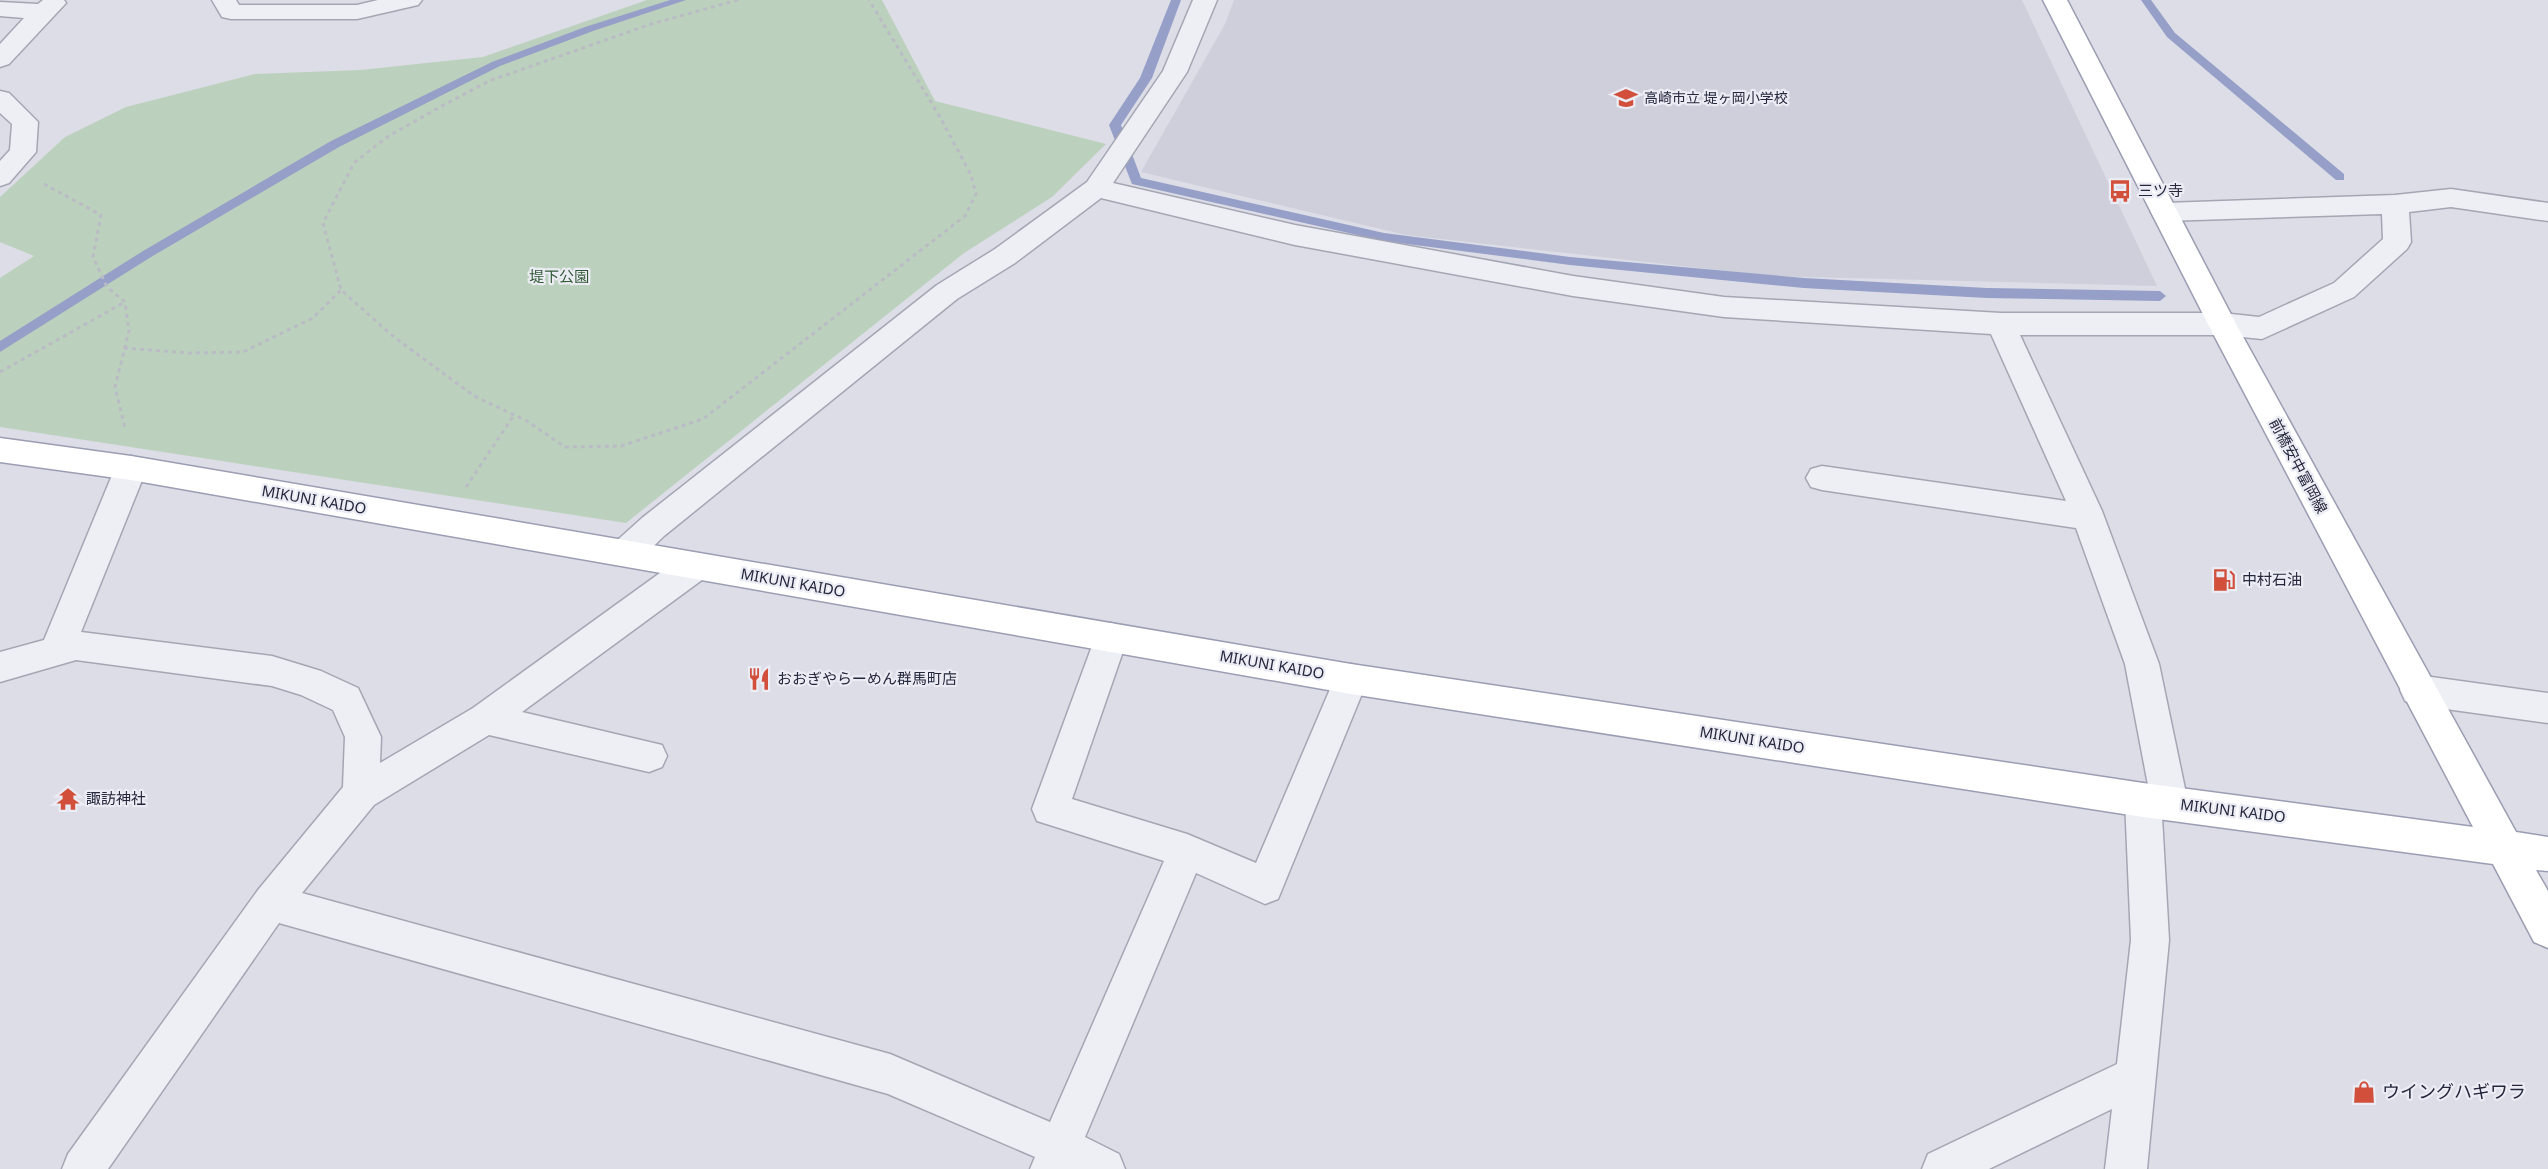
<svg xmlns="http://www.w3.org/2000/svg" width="2548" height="1169" font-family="'Noto Sans','Noto Sans JP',sans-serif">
<rect width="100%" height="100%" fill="#dcdde6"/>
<path fill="#cecfdb" d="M1234 0H2022L2157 286 1771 276 1406 235 1141 172 1225 24Z"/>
<path fill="#bcd1bd" d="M647 0H882L935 101 1106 144 1052 197 964 253 626 523 0 427V278L34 256 0 242V197L65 137 126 107 255 74 361 70 483 57Z"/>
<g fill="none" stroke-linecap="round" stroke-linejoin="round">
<path fill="#959fc8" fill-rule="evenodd" d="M670 0H686L593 31 500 66 339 147 151 257 0 352V341L143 251 331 141 492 62 585 27Z
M1171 0H1181L1152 78 1121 125 1141 178 1384 233 1570 257 1804 278 1987 288 2160 291 2166 296 2160 301 1987 298 1804 288 1570 265 1384 241 1132 184 1109 125 1140 78Z
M2141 0H2151L2175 33 2344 174V180H2336L2167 37Z"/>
<g stroke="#a5a6b3" stroke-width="3">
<path id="minor" d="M43 0H64L66 3 9 64 0 67V44L24 18 0 16V2L38 4Z
M212 0H236L239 5H357L378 0H422L418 5 357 19H231L222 17Z
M1193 0H1217L1187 72 1113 183 1295 225 1573 276 1724 297 2001 313H2222L2259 317 2334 283 2383 239 2382 214 2165 221 2155 219 2151 212 2155 205 2165 203 2395 195 2451 189 2548 203V221L2451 207 2409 212 2411 242 2407 249 2354 297 2262 339 2222 335H2020L2102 511 2159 664 2188 803 2183 815 2170 820 2162 817 2169 940 2147 1169H2105L2112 1109 1989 1169H1922L1928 1154 2117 1064 2131 940 2125 800 2130 788 2143 783 2148 785 2125 664 2076 528 1822 490 1811 487 1806 478 1811 469 1822 466 2066 501 1991 334 1724 317 1573 296 1295 245 1101 198 1015 263 957 299 664 536C648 551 635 571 612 563L607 554 612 545 642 518 937 285 995 249 1087 182 1163 71Z
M0 91 9 93 38 122 36 152 9 183 0 186V161L10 150 12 124 0 113Z
M131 456 142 459 147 468 81 632 272 656 321 671 358 688 381 737 380 763 473 708 682 557 694 554 706 557 710 567 706 577 522 712 662 745 667 756 662 767 649 772 489 735 374 805 302 893 890 1054 1050 1122 1164 861 1037 821 1032 809 1099 627 1111 623 1123 627 1128 637 1072 799 1187 834 1256 863 1339 668 1351 664 1363 668 1368 679 1278 899 1265 904 1196 873 1085 1137 1119 1154 1125 1169H1030L1035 1157 888 1094 279 923 108 1169H62L68 1154 258 890 343 787 345 737 333 710 301 695 272 686 76 660 0 682V652L44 640 115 468 120 459Z
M2417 675 2548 693V723L2417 705 2405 701 2400 690 2405 679Z"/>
</g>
<g stroke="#9b9db2" stroke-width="3">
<path id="major" d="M2043 0H2067L2236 324 2516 832 2548 837V871L2536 870 2548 891V948L2534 942 2493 864 2143 817 1351 694 131 480 0 462V438L131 456 1351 664 2143 783 2473 827 2208 324Z"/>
</g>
<path stroke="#babbc5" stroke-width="3" stroke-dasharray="4 4" stroke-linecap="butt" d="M738 0 651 24 489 81 440 107 387 137 354 163 323 223 341 290 394 337 474 396 527 421 565 447 621 446 703 419 965 216 976 194 971 175 940 117 869 0
M44 184 101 215 93 257 107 287 125 302 129 331 115 387 125 428
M124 348 189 353 243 352 313 318 341 290
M0 372 125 302
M466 487 514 415"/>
<use href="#minor" fill="#eeeff5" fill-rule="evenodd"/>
<use href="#major" fill="#fff" fill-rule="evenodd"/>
</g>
<defs>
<g id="school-bare" transform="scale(1.8)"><path d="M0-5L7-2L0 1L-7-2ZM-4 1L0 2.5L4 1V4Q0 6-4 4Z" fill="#d14f3b" stroke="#ebecf4" stroke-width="2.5" paint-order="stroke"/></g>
<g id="bus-bare" transform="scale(1.8)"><path d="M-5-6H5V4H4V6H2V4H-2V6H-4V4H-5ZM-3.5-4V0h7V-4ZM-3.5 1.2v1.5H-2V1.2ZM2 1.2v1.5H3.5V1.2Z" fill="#d14f3b" stroke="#ebecf4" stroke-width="2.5" paint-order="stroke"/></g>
<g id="fuel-bare" transform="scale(1.8)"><path d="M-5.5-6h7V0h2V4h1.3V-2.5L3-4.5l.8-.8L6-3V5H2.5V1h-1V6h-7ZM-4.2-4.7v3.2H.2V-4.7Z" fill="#d14f3b" stroke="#ebecf4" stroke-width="2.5" paint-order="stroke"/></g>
<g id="restaurant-bare" transform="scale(1.8)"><path d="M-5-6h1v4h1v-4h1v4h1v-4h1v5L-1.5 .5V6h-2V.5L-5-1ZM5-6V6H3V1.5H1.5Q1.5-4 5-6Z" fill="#d14f3b" stroke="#ebecf4" stroke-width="2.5" paint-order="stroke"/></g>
<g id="temple-bare" transform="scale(1.8)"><path d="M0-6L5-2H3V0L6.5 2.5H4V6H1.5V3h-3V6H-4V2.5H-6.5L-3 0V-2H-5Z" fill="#d14f3b" stroke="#ebecf4" stroke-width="2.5" paint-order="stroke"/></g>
<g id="shop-bare" transform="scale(1.8)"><path d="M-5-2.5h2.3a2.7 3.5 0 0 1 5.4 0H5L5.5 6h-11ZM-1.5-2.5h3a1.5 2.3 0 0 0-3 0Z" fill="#d14f3b" stroke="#ebecf4" stroke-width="2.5" paint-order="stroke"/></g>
</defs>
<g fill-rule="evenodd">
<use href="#school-bare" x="1626" y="98"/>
<use href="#bus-bare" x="2120" y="191"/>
<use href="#fuel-bare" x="2224" y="580"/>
<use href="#restaurant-bare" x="759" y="679"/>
<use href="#temple-bare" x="68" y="799"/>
<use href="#shop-bare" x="2364" y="1092"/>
</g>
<g text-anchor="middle" stroke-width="4.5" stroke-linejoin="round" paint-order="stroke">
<g font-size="14" fill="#25273d" stroke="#ebecf4" text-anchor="start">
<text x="1644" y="103">高崎市立 堤ヶ岡小学校</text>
</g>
<g font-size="15" fill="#25273d" stroke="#ebecf4" text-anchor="start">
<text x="2138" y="196">三ツ寺</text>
<text x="2242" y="585">中村石油</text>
<text x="777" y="684">おおぎやらーめん群馬町店</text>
<text x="86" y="804">諏訪神社</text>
</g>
<g font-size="15" fill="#325936" stroke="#ebecf4">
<text x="559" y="282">堤下公園</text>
</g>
<g font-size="15" fill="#25273d" stroke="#ebecf4">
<text transform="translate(2298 466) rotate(62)" y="5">前橋安中富岡線</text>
<text transform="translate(314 500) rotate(10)" y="5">MIKUNI KAIDO</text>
<text transform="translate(793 583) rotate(10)" y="5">MIKUNI KAIDO</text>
<text transform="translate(1272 665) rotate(10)" y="5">MIKUNI KAIDO</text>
<text transform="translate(1752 740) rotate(9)" y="5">MIKUNI KAIDO</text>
<text transform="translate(2233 811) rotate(7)" y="5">MIKUNI KAIDO</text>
</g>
<g font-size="18" fill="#25273d" stroke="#ebecf4" text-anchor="start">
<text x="2382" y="1098">ウイングハギワラ</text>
</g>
</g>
</svg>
